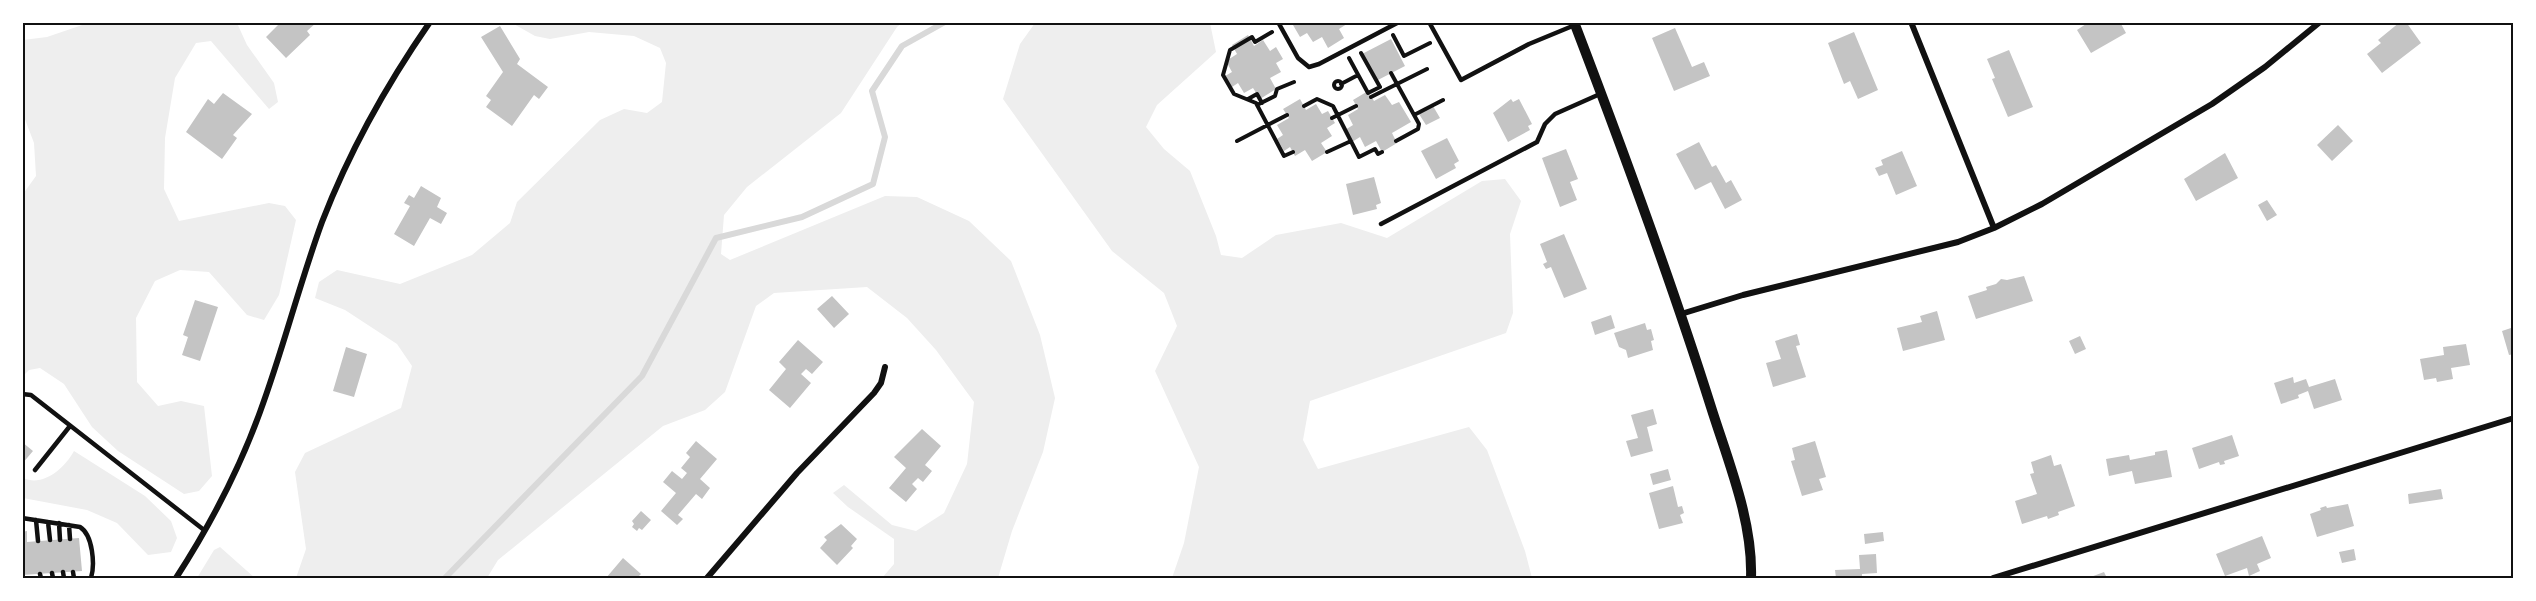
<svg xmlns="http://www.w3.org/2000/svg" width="2536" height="601" font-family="'Sofia Sans Condensed',sans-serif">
<rect width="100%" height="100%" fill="#fff"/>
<path fill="#eee" d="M91 22 237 23 247 45 274 83 278 102 269 109 211 41 196 43 175 78 165 138 164 189 179 221 269 203 285 206 296 220 279 295 264 320 247 315 209 272 180 270 155 281 136 318 137 382 158 406 181 401 204 406 212 476 199 491 184 494 118 451 92 427 64 384 40 368 29 370 23 376V194L36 176 34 143 23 114V40L47 37Z
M512 23H902L897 27 841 113 747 187 724 215 721 254 730 260 885 196 917 197 969 221 1011 261 1040 335 1055 398 1043 452 1012 531 998 578H882L894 564V539L848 507 833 493 844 485 892 525 916 531 944 513 967 464 974 402 936 350 907 318 867 287 774 293 756 306 725 392 705 410 663 426 498 560 487 578H296L306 549 295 472 305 453 401 408 412 366 397 344 345 310 315 298 319 282 337 270 400 284 472 255 510 223 517 202 600 120 624 109 647 113 662 102 666 63 660 48 634 36 589 32 550 39 535 36Z
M1035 23H1210L1216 52 1157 105 1146 127 1164 149 1190 171 1216 236 1221 255 1242 258 1276 235 1341 223 1387 238 1482 181 1505 179 1521 201 1510 234 1513 313 1506 333 1310 401 1303 440 1318 469 1469 427 1487 450 1525 551 1532 578H1172L1184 543 1199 467 1155 371 1177 326 1164 293 1112 251 1003 99 1020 44Z
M74 451 145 496 171 521 177 538 171 552 148 555 117 523 87 510 23 498V478C43 487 64 469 74 451Z
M220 547 255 578H197L214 550Z"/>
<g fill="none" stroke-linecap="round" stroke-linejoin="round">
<path stroke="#d9d9d9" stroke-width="6" d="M445 578 642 376 716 238 802 217 873 184 885 137 872 91 902 46 945 22"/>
</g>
<path fill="#c4c4c4" d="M281 22H317L307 31 310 35 286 58 266 37Z
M1297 22H1350L1339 29 1344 38 1328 48 1322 37 1313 42 1307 33 1300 37 1293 25Z
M2089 22H2120L2126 33 2091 53 2077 30Z
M2400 22H2406L2421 43 2382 73 2367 54 2381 43 2378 40Z
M500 26 520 59 517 64 548 87 539 99 534 95 512 126 486 107 491 100 486 96 503 72 481 37Z
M1675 28 1692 67 1704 62 1710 76 1674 91 1652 38Z
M1854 32 1878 90 1858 99 1850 81 1844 84 1828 43Z
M1248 35 1254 46 1263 40 1270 51 1276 47 1283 59 1276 63 1281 72 1270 78 1276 89 1260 99 1253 88 1244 93 1238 83 1232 87 1225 76 1232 72 1226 61 1237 54 1232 45Z
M1391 39 1405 66 1376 81 1362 54Z
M2009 50 2033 107 2008 117 1992 79 1995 78 1987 59Z
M1368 91 1374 101 1385 95 1392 105 1399 102 1411 122 1392 133 1397 143 1382 152 1376 141 1365 147 1360 137 1352 142 1345 130 1353 125 1348 115 1358 109 1353 100Z
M223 93 252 114 233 135 237 138 222 159 186 132 208 99 214 104Z
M1300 99 1306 110 1316 104 1322 114 1328 111 1335 123 1327 128 1332 136 1321 143 1327 152 1312 161 1305 150 1295 156 1290 147 1284 151 1277 139 1283 135 1277 125 1289 118 1283 109Z
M1511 99 1513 102 1519 99 1532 124 1528 126 1530 130 1508 142 1493 113Z
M1433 106 1440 118 1426 125 1419 114Z
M2338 125 2353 141 2332 161 2317 145Z
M1447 138 1459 161 1454 164 1456 168 1436 179 1421 151Z
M1699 142 1712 167 1716 165 1726 183 1731 180 1742 200 1725 209 1711 182 1695 190 1676 154Z
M1566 149 1578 179 1570 182 1577 200 1560 207 1542 158Z
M1902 151 1917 186 1896 195 1887 173 1879 176 1875 168 1883 165 1881 160Z
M2225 153 2238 178 2196 201 2184 179Z
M1374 177 1381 203 1376 205 1377 209 1353 215 1346 184Z
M421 186 441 198 437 207 447 213 441 224 430 218 414 246 394 234 410 206 404 203 409 195 414 198Z
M2267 200 2277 215 2267 221 2258 205Z
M1564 234 1587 289 1564 298 1551 267 1546 269 1543 264 1547 262 1540 244Z
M2024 276 2033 301 1976 319 1968 296 1987 290 1986 287 1996 284 2001 279 2007 280Z
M832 296 849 314 834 328 817 309Z
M195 300 218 307 200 361 182 355 188 337 183 335Z
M1937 311 1945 340 1903 351 1897 328 1922 322 1920 316Z
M1611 315 1615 328 1595 335 1591 322Z
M1645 323 1647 330 1651 329 1654 340 1651 341 1653 350 1628 358 1626 350 1619 347 1614 333Z
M2514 327V354L2509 355 2502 331Z
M1797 334 1800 345 1796 346 1806 377 1773 387 1766 363 1781 359 1775 341Z
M2080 336 2086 349 2075 354 2069 341Z
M798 340 823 362 812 374 806 369 801 374 811 383 790 408 769 390 786 369 779 362Z
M2466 344 2470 365 2451 368 2453 379 2437 382 2436 378 2424 380 2420 359 2444 355 2443 347Z
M346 347 367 354 354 397 333 391Z
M2293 377 2294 383 2306 379 2309 387 2335 379 2342 400 2314 409 2308 391 2298 395 2299 398 2281 404 2274 383Z
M1653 409 1657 424 1647 427 1653 451 1631 457 1626 441 1638 438 1631 415Z
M922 429 941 446 925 465 932 471 923 482 918 478 912 484 917 489 906 502 889 488 906 468 894 457Z
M2232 435 2239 456 2224 461 2225 464 2220 465 2219 462 2199 469 2192 448Z
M696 441 717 459 700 479 710 488 702 499 696 494 678 515 683 519 677 525 661 511 676 493 663 482 672 471 682 479 687 473 681 468 690 457 686 453Z
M1815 441 1826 477 1819 479 1823 490 1802 496 1791 461 1795 460 1792 448Z
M22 442 33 451 22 464Z
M2167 450 2172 477 2135 484 2132 471 2109 476 2106 459 2129 455 2130 460 2155 455V452Z
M2051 455 2054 466 2061 464 2075 506 2058 512 2059 515 2048 519 2047 516 2022 524 2015 501 2037 494 2030 474 2034 473 2031 462Z
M1668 469 1671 480 1653 485 1650 474Z
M1673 486 1678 507 1682 506 1684 513 1680 515 1683 523 1659 529 1649 493Z
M2441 489 2443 499 2409 504 2408 494Z
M2348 504 2354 526 2317 537 2310 514 2321 510 2320 508 2326 506 2327 508Z
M641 511 651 520 642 530 639 528 637 531 632 527 634 524 632 521Z
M841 524 857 539 851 546 853 548 837 565 820 548 827 540 824 537Z
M27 531V542L79 538 82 571 22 575V532Z
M1883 532 1884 541 1865 544 1864 534Z
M2262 536 2271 558 2257 564 2260 571 2249 576 2247 568 2225 576 2216 554Z
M2354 549 2356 560 2342 563 2339 552Z
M1876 554 1877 573 1862 574V578H1836L1835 570 1860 569 1859 555Z
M623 558 641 574 637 578H606Z
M2104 572 2107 578H2088Z"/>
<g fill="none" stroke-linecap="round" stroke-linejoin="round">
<path stroke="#111" stroke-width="4" d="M1272 32 1255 42 1252 37 1230 50 1223 75 1234 94 1256 103 1284 156 1293 152
M1393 35 1404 56 1430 43
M1349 58 1368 93 1380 87 1361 53
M1391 73 1419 124 1418 129 1396 141
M1334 85a4 4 0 1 1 8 0a4 4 0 1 1-8 0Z
M1341 84 1358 75
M1371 97 1427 69
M1248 99 1257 94 1262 103
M1257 105 1275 96 1277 89 1294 82
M1304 106 1317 99 1333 106 1359 157 1375 149 1378 154 1382 152
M1414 115 1443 100
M1332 118 1356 106
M1237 141 1287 115
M1327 152 1351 141"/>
<path stroke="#111" stroke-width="4.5" d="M1278 22 1298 58 1309 67 1319 64 1399 22
M1429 22 1461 80 1529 44 1575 25
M1381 224 1537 142 1545 124 1555 114 1600 94
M22 394 31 395 204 530
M35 470 70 426
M22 518 80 527C93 535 95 565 91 578
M36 520 38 541
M48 522 50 540
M59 523 60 540
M69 525 70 539
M63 572 64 578
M73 572 74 578
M52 573 53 578
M40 574 41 578"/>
<path stroke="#111" stroke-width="6" d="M1911 22 1994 228
M1681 314 1743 295 1958 242 1994 228 2042 204 2212 104 2265 67 2320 22
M176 578C209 527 239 470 260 412 283 350 299 285 322 222 349 152 387 84 430 22
M707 578 797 473 874 393 881 383 885 367
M1993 578 2514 418"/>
<path stroke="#111" stroke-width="10" d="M1574 22C1623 150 1670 277 1711 407 1728 461 1753 521 1751 578"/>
</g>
<rect width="2536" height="601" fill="none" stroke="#ffffff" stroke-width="48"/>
<rect x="24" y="24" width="2488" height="553" fill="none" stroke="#111" stroke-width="2"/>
</svg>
